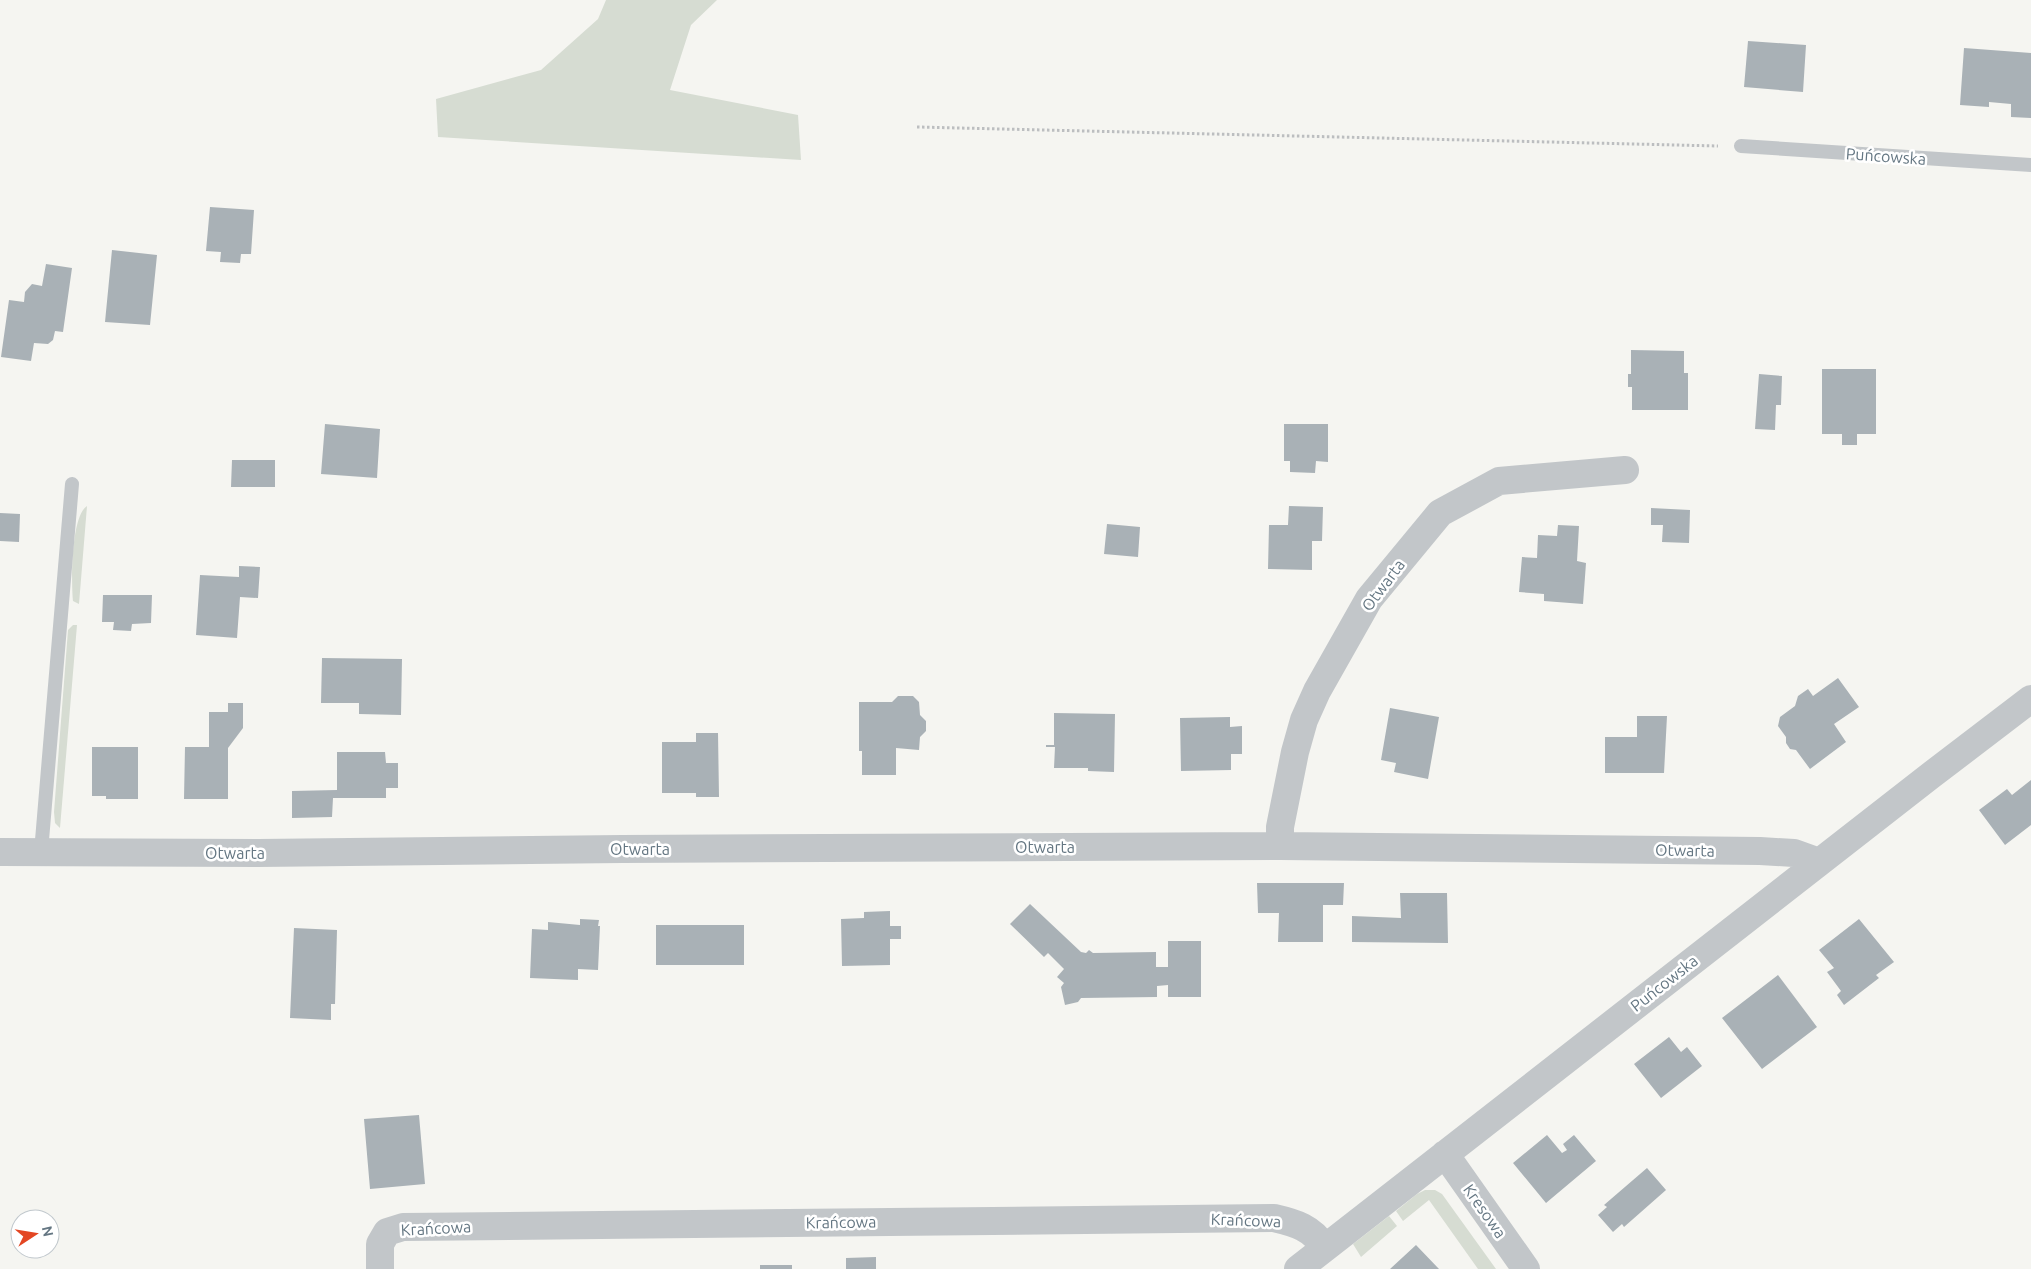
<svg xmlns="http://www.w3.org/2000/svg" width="2031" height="1269" font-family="Ubuntu,sans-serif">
<rect width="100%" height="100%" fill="#f5f5f1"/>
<path fill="#d6dcd2" d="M606 0H717L691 25 670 90 798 115 801 160 438 137 436 99 541 70 598 19Z
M87 506 79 604 73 601C71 582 71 516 87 506Z
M73 625H77L60 828 55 823 54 812 68 630Z
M1425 1190H1435L1442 1194 1496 1269H1478L1429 1200 1403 1221 1396 1211 1417 1194Z
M1389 1216 1397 1226 1361 1257 1353 1244Z"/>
<path fill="#a9b1b6" d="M1748 41 1806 45 1803 92 1744 87Z
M1964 48 2031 53V118L2011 117V104L1989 102V107L1960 105Z
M210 207 254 210 251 254H241L240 263 220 262 221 252 206 251Z
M112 250 157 255 150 325 105 322Z
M46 264 72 268 63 332 55 331 53 340 48 344 34 343 31 361 1 357 9 300 24 302 25 292 32 284 42 286Z
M1631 350 1684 351V373H1688V410H1632V387H1628V374H1631Z
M1822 369H1876V434H1857V445H1842V434H1822Z
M1759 374 1782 376 1781 405H1776L1775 430 1755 429Z
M325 424 380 429 377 478 321 474Z
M1284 424H1328V462L1316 461 1315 473 1290 472V461H1284Z
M232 460H275V487H231Z
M1289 506 1323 507 1322 541H1312V570L1268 569 1269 525H1288Z
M1651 508 1690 510 1689 543 1662 542 1663 525H1651Z
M0 513 20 514 19 542 0 541Z
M1107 524 1140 527 1138 557 1104 554Z
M1558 525 1579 526 1577 561 1586 563 1583 604 1544 601V594L1519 592 1522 557 1537 558 1538 535 1557 536Z
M239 566 260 567 258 598 240 597 237 638 196 635 200 575 239 577Z
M103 595H152L151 623 132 624 131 631 113 630 114 622H102Z
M322 658 402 659 401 715 359 714V703H321Z
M1838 678 1859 707 1834 724 1846 742 1810 769 1796 750 1790 749 1786 743V737L1778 726 1780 717 1795 706 1798 696 1808 689 1813 696Z
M898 696H913L919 702 920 715 926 721V731L920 737 919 750 896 748V775H862V751H859V702H892Z
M228 703H243V728L228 748V799H184L185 747H209V712H228Z
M1390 708 1439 717 1428 779 1394 772 1396 763 1381 760Z
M1054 713 1115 714 1114 772 1088 771V768H1054L1055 747H1046V745H1054Z
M1637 716H1667L1664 773H1605V737H1637Z
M1230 717V727L1242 726V754H1231V770L1181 771 1180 718Z
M696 733H718L719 797H696V793H662V742H696Z
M92 747H138V799H106V796H92Z
M337 752H385L386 763H398V788H386V798H333L332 817 292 818V791L337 790Z
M2031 780V825L2005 845 1979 810 2007 789 2012 795Z
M1257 883H1344L1343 905H1323V942H1278L1279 913H1258Z
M1400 893H1447L1448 943 1352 942V916L1401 918Z
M1030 904 1081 952 1086 953 1089 950 1093 953 1156 952V967H1168V941H1201V997H1168V985L1157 986V997L1081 998 1078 1002 1065 1005 1061 987 1064 983 1057 977 1064 969 1048 953 1044 957 1010 924Z
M890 911V926H901V939H890V965L842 966 841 919 864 918V912Z
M580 919 599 920 598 926H600L598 970 578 969V980L530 978 532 929 548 930V922L580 925Z
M1859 919 1894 962 1876 975 1879 978 1844 1005 1837 995 1841 991 1827 972 1834 968 1819 950Z
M656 925H744V965H656Z
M294 928 337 930 335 1004H331V1020L290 1018Z
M1778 975 1817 1027 1762 1069 1722 1018Z
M1669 1037 1681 1052 1687 1047 1702 1066 1661 1098 1634 1064Z
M419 1115 425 1184 370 1189 364 1119Z
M1547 1135 1562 1153 1567 1150 1563 1144 1574 1135 1596 1161 1546 1203 1513 1163Z
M1647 1168 1666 1190 1624 1227 1622 1224 1613 1232 1598 1215 1607 1207 1604 1205Z
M1416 1245 1439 1269H1390Z
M876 1257V1269H846V1258Z
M760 1265H792V1269H760Z"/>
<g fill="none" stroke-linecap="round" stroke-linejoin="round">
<path stroke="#bcbec0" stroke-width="3" stroke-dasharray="2.5 2.5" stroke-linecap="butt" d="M917 127 1718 146"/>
<path stroke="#c2c6c9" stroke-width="14" d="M1741 146 2031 165
M41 852 72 484"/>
<path stroke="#c2c6c9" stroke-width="28" d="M1280 846V827L1295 752 1304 720 1317 691 1369 599 1440 513 1499 481 1625 470
M0 852 258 853 622 849 1280 846 1760 851 1794 853 1819 862
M1445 1154 1526 1269
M380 1269V1244L387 1232 403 1227 1274 1218C1296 1223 1312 1228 1324 1247
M1298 1269 1930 776 2031 699"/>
</g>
<g text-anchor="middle" stroke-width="5" stroke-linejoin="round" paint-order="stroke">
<g font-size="16" fill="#647682" stroke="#fff">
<text transform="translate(1886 156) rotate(4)" y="6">Puńcowska</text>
<text transform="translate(1383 585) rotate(-53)" y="6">Otwarta</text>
<text x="1045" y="853">Otwarta</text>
<text x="640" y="855">Otwarta</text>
<text transform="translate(1685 850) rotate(1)" y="6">Otwarta</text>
<text x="235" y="859">Otwarta</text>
<text transform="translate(1664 983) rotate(-38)" y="6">Puńcowska</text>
<text transform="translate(1485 1211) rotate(55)" y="6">Kresowa</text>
<text transform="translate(1246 1220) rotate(2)" y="6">Krańcowa</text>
<text transform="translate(841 1222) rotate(-1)" y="6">Krańcowa</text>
<text transform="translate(436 1228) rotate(-3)" y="6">Krańcowa</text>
</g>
</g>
<g transform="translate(35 1234) rotate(78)"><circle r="24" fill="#ffffff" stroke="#c1c8cd"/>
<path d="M0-4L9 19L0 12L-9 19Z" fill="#e34623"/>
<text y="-8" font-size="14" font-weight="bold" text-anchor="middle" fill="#647682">N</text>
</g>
</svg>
